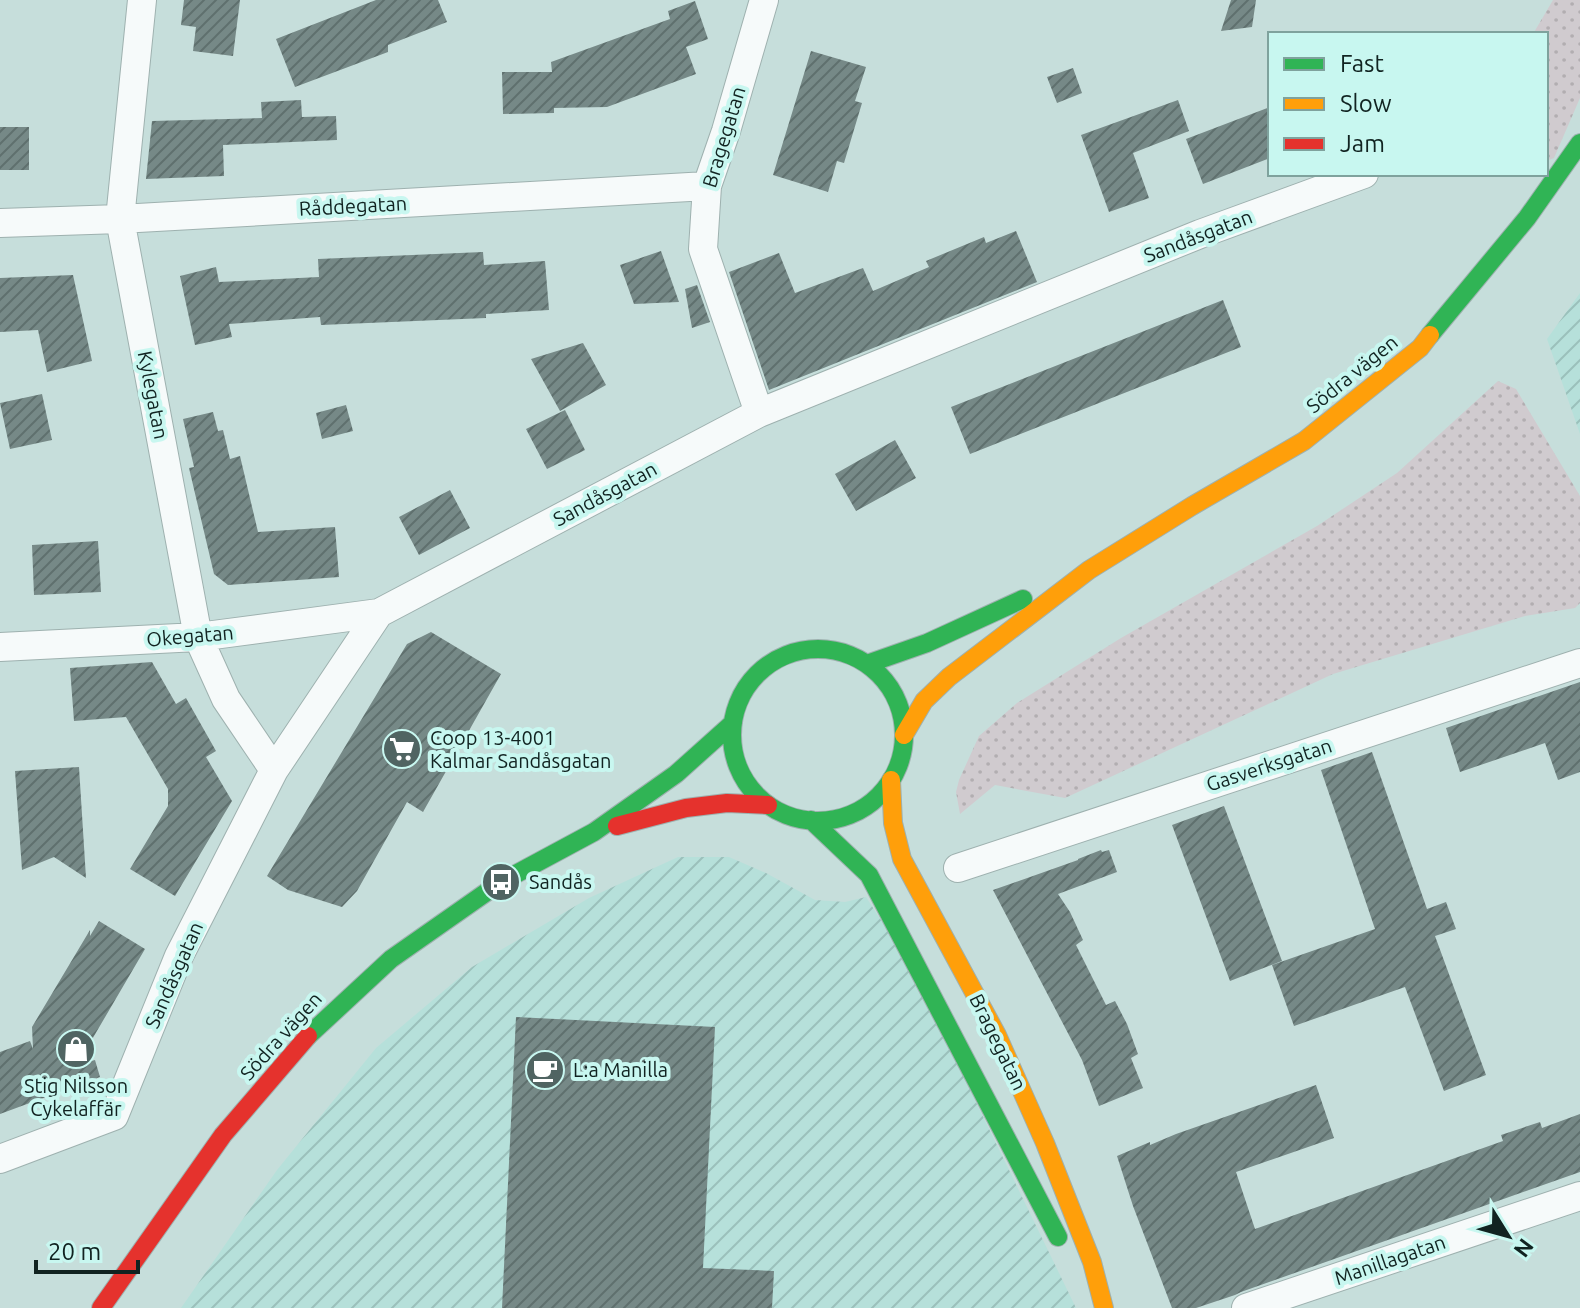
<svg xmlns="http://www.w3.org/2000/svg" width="1580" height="1308" font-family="Ubuntu,sans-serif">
<defs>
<pattern id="industrial-furrows" width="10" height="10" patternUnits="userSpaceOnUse" patternTransform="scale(2)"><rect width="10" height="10" fill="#b6e0da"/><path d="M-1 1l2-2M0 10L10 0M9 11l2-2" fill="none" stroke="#9bc0bb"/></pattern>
<pattern id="grass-dots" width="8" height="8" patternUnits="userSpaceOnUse" patternTransform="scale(2)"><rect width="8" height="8" fill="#d0cbcf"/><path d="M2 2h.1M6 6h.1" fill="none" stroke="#b2aeb1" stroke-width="1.8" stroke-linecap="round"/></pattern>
<pattern id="building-hatch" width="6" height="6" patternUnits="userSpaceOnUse" patternTransform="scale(2)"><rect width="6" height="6" fill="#768987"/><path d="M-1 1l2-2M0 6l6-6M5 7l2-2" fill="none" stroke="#5f706e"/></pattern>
</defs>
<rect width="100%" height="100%" fill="#c6dedb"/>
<path fill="url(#industrial-furrows)" d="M1580 293V434L1547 339Z
M678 857H729L766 873 815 900 845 902 866 897 907 960 1076 1308H181L277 1170 376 1048 472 967 589 898Z"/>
<path fill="url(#grass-dots)" d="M1553 0H1580V98L1554 158 1546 161V34H1533Z
M1498 381 1516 389 1580 496V603L1575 608 1525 616 1333 674 1065 798 995 785 960 814 956 792 959 780 979 736 1017 703 1121 638 1317 526 1397 473Z"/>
<path fill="url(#building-hatch)" d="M184 0H240L233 56 193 51 196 27 181 25Z
M376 0H438L447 22 388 45V52L295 87 276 39Z
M1231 0H1256L1252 27 1221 31Z
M695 1 708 39 686 47 696 74 607 107 554 108V113L503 114 502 72H552L551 62 670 19 668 11Z
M811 51 866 67 855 101 862 103 844 163 837 161 828 192 773 175Z
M1073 68 1082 93 1057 103 1047 77Z
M301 100 302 117 336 116 337 140 223 145 224 176 146 179 152 121 262 118 261 102Z
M1178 100 1189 131 1133 153 1149 198 1109 212 1081 135Z
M1270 107V158L1203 184 1186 139Z
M0 127H29V170H0Z
M1016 231 1037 282 769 390 729 272 779 253 795 293 863 268 873 291 929 267 926 261 984 237 986 243Z
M661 251 679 302 634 304 620 265Z
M483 252 484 265 545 261 549 310 486 314V318L321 325 320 317 229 324 232 337 195 345 180 276 216 267 219 282 319 277 318 259Z
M73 275 92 361 47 372 38 330 0 332V278Z
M697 285 710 322 692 328 685 289Z
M1223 300 1241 347 970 454 951 407Z
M583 343 606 385 560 411 531 359Z
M42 394 52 440 10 449 0 403Z
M346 405 353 431 322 439 316 413Z
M565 410 585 450 547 469 526 429Z
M213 412 218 431 223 430 230 459 240 456 258 532 335 527 339 577 228 585 214 574 189 468 194 467 183 419Z
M895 440 916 478 856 511 835 474Z
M450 490 470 528 419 555 399 517Z
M98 541 101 592 34 595 32 545Z
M431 632 501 674 423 812 407 802 357 891 342 907 288 890 267 876 407 644Z
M152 662 176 704 186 698 216 751 206 757 232 801 175 896 130 869 168 806V789L126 717 74 721 70 668Z
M1580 682V772L1558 780 1545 743 1460 772 1446 728Z
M1372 752 1427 909 1446 902 1456 929 1435 936 1486 1075 1444 1091 1405 987 1294 1026 1272 965 1375 929 1321 770Z
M79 767 86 878 54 857 22 870 15 771Z
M1224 806 1282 961 1230 981 1172 825Z
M1101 850 1102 852 1109 850 1117 872 1058 894 1070 912 1083 940 1076 945 1106 1005 1115 1001 1127 1024 1138 1054 1131 1058 1143 1088 1099 1106 1082 1060 993 890 1078 860V859Z
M99 921 145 949 77 1065 95 1060 100 1077 0 1114V1052L30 1041 33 1049 32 1027 90 930V936Z
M516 1017 715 1027 703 1268 774 1271 772 1308H502Z
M1316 1085 1334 1138 1236 1172 1255 1229 1503 1141 1501 1135 1540 1122 1542 1128 1580 1114V1172L1241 1292 1235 1295 1196 1308H1172L1133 1206 1117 1156 1150 1142V1145L1176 1134Z"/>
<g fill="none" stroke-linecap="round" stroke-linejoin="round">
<g stroke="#9eb1af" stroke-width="30">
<path id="street" d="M142 0 120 219 198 637 226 699 274 770
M0 223 120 219 707 186
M759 413 703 249 707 186 726 131 764 0
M0 647 198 637 379 613
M958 868 1580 663
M0 1159 114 1116 179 956 274 770 379 613 759 413 1200 234 1364 174
M1246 1308 1580 1196"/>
</g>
<g stroke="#9eb1af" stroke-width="20">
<path id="fast" d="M1430 335 1527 218 1580 143
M732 735a86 86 0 1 1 172 0a86 86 0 1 1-172 0Z
M867 664 927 643 1023 599
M811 820 869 875 1058 1237
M308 1036 391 959 501 882 594 832 676 774 733 723"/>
</g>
<g stroke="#9eb1af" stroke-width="20">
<path id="slow" d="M904 735 924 701 949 677 1089 570 1192 506 1304 441 1420 348 1430 335
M891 780 893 823 902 859 997 1035 1045 1143 1092 1262 1104 1308"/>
</g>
<g stroke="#9eb1af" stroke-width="20">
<path id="jam" d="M617 826 686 808 727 803 768 805
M101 1308 223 1135 308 1036"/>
</g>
<use href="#street" stroke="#f6fafa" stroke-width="28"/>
<use href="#fast" stroke="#30b455" stroke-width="18"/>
<use href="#slow" stroke="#ff9f0a" stroke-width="18"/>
<use href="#jam" stroke="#e5322d" stroke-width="18"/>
</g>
<defs>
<g id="supermarket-disc" transform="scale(2)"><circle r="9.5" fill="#506462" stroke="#c8f7f0"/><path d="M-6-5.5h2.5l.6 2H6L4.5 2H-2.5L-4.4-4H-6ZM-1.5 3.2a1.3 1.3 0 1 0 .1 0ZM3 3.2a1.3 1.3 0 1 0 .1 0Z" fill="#fff"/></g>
<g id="bus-disc" transform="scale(2)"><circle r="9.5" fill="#506462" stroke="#c8f7f0"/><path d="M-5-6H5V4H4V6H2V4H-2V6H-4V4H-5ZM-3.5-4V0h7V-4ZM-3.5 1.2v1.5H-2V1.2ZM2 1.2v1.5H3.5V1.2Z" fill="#fff"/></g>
<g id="shop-disc" transform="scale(2)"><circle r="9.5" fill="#506462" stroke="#c8f7f0"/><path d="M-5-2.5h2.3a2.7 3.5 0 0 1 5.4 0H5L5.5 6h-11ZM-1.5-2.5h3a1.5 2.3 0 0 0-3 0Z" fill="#fff"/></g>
<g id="cafe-disc" transform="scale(2)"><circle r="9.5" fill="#506462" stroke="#c8f7f0"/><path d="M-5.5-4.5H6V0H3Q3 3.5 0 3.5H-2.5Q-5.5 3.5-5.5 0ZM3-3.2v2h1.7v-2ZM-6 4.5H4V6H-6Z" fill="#fff"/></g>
</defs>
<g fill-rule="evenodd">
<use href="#supermarket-disc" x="402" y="749"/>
<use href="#bus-disc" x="501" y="882"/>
<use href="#shop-disc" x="76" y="1049"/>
<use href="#cafe-disc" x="545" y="1070"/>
</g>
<g text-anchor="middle" stroke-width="8" stroke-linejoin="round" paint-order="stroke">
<g font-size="20" fill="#112321" stroke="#c8f7f0">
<text transform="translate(724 137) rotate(-73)" y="7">Bragegatan</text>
<text transform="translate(353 206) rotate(-3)" y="7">Råddegatan</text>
<text transform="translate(1198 236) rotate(-21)" y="7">Sandåsgatan</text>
<text transform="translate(1352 374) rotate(-39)" y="7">Södra vägen</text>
<text transform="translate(153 395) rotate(79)" y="7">Kylegatan</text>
<text transform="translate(605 494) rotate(-28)" y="7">Sandåsgatan</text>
<text transform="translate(190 636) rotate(-5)" y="7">Okegatan</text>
<text transform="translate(1269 765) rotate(-18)" y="7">Gasverksgatan</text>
<text transform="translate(174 975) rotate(-66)" y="7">Sandåsgatan</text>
<text transform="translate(281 1036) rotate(-48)" y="7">Södra vägen</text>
<text transform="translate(998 1042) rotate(64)" y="7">Bragegatan</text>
<text transform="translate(1390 1260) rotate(-19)" y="7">Manillagatan</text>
</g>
<g font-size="20" fill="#112321" stroke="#c8f7f0" text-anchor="start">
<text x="430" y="745">Coop 13-4001<tspan x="430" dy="23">Kalmar Sandåsgatan</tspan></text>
<text x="529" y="889">Sandås</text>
<text x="573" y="1077">L:a Manilla</text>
<text x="76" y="1093" text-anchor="middle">Stig Nilsson<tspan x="76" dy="23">Cykelaffär</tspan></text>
</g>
</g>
<rect x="1268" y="32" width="280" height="144" fill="#c8f7f0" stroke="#7fa29d" stroke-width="2"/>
<rect x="1284" y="58" width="40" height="12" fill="#30b455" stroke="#7fa29d" stroke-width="2"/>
<text x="1340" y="72" font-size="24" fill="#112321">Fast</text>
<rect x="1284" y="98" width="40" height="12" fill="#ff9f0a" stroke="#7fa29d" stroke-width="2"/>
<text x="1340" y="112" font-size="24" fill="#112321">Slow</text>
<rect x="1284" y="138" width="40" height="12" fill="#e5322d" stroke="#7fa29d" stroke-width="2"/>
<text x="1340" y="152" font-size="24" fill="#112321">Jam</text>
<g transform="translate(1508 1236) rotate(127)" stroke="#c8f7f0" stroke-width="6" paint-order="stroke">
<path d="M0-6L14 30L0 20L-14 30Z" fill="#112321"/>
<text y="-12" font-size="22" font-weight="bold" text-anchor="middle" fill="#112321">N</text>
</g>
<path d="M36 1260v12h102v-12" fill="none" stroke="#112321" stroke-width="4"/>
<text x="48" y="1260" font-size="24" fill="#112321" stroke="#c8f7f0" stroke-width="6" paint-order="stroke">20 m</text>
</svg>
